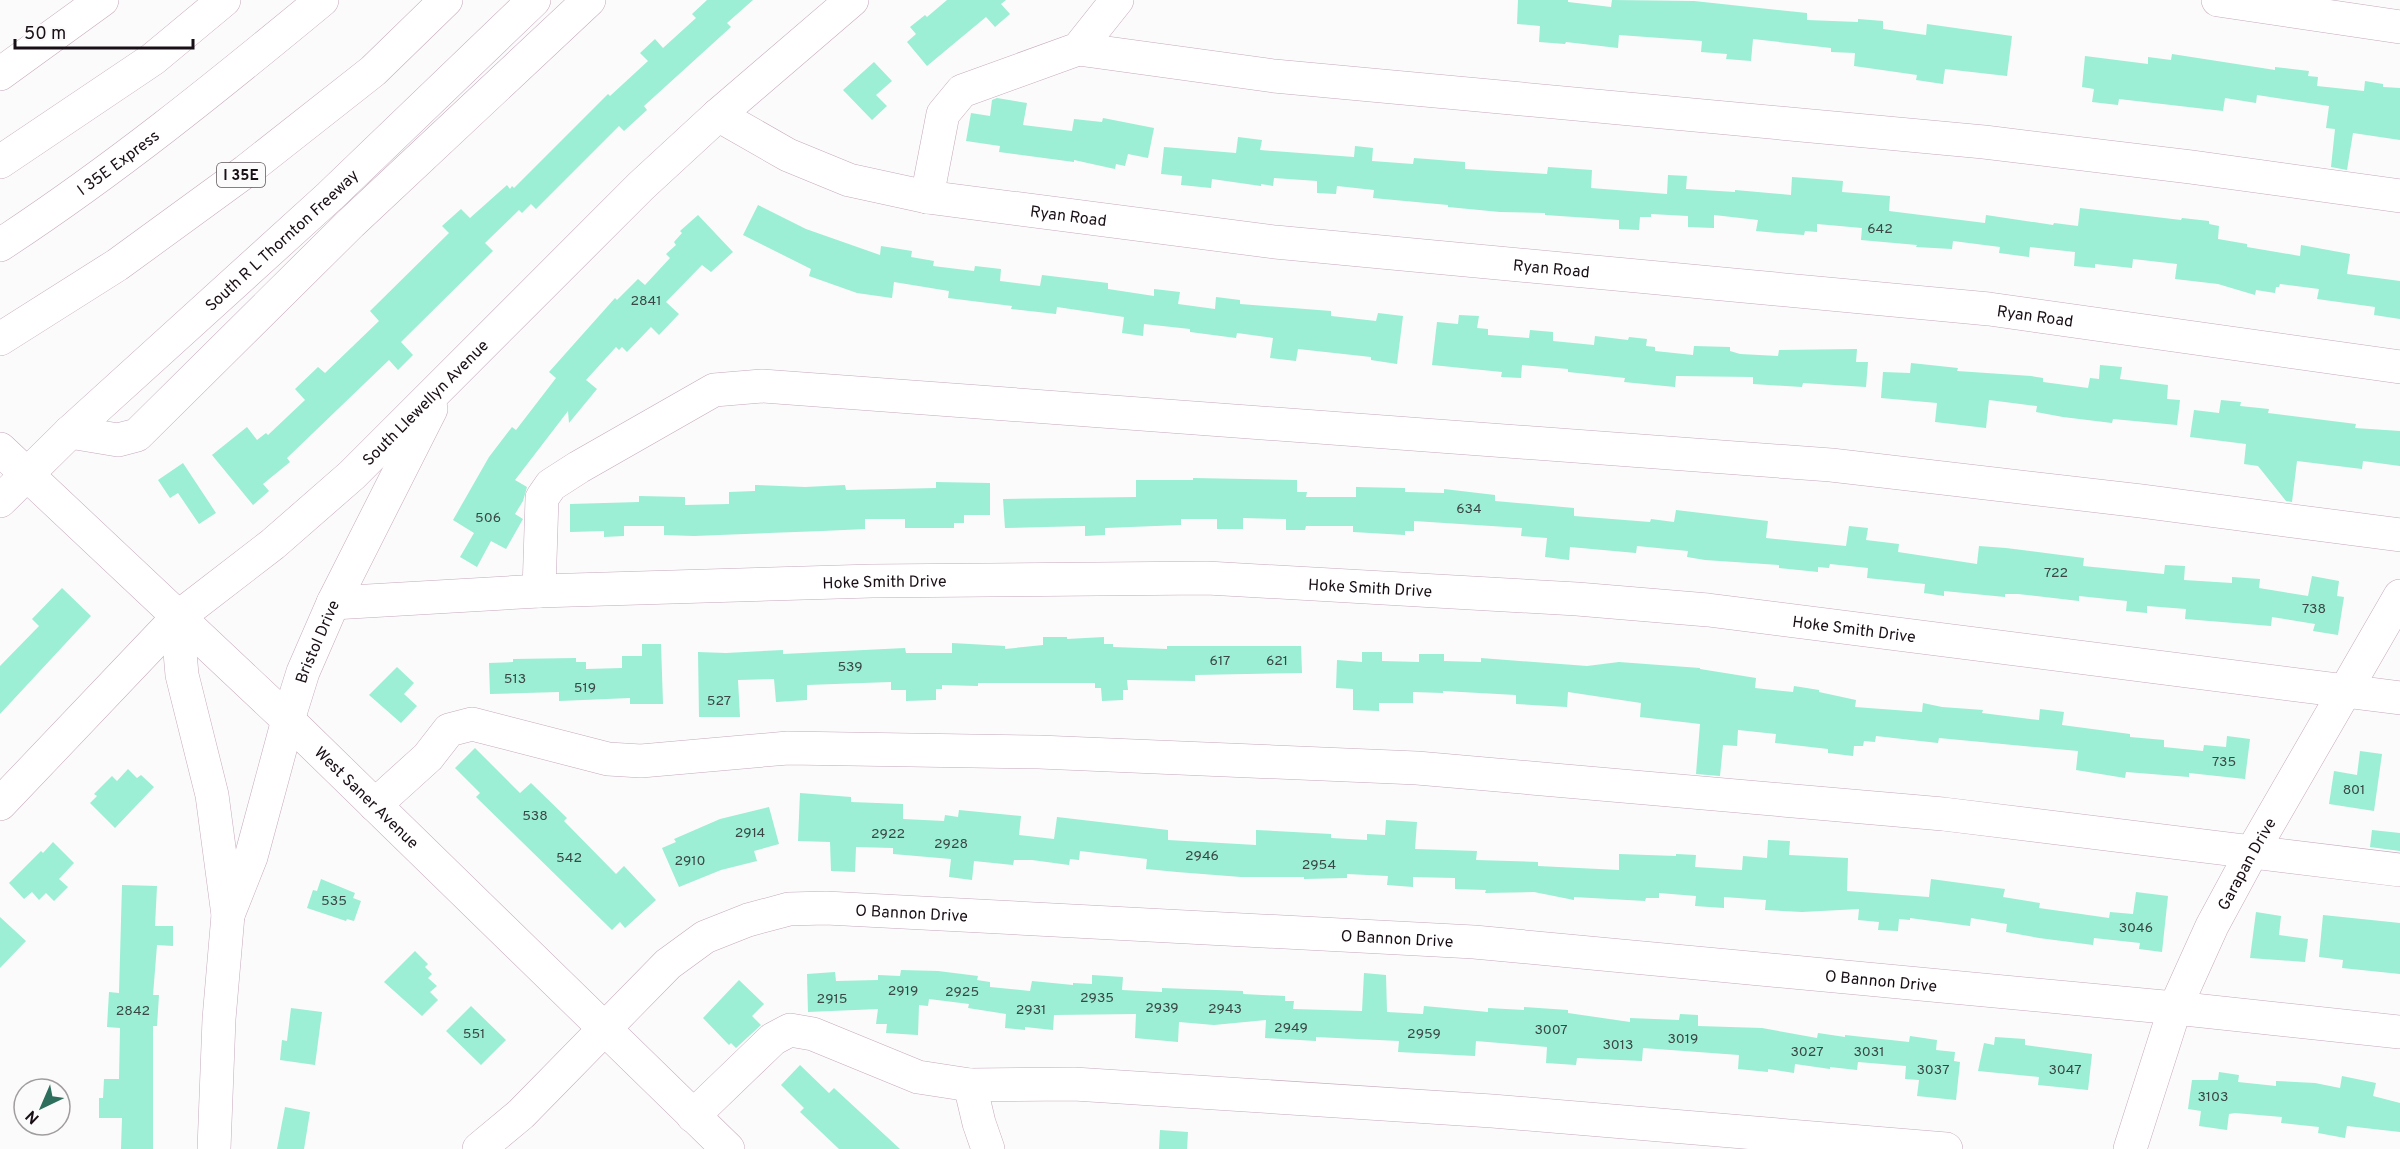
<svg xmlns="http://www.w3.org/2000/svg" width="2400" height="1149" font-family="Overpass,sans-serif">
<rect width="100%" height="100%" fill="#fbfbfb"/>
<path fill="#9ceed4" d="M707 0H753L727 23 731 27 644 106 647 110 624 131 619 126 536 209 531 204 522 213 519 210 485 243 493 251 401 342 413 355 398 370 389 360 287 458 290 462 263 484 269 491 253 505 212 455 247 427 257 440 266 433 268 435 305 400 295 389 318 367 325 373 379 321 370 311 449 233 442 226 461 209 470 218 507 185 510 189 512 186 514 188 608 94 610 96 648 61 640 53 655 39 663 48 696 18 692 14Z
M947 0H1006L1001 4 1010 14 995 27 986 17 927 66 907 42 916 34 910 27 925 15 927 17Z
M1518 0H1568V2L1611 7 1612 0 1694 1 1807 13V20L1858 22V19L1883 21V29L1926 35 1927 24 2012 36 2007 76 1945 69 1943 84 1916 80 1917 75 1854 66 1855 53 1831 52V48L1753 39 1751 61 1726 59 1727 54 1701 52 1702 41 1619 35 1618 48 1566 42 1565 44 1539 42 1540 26 1517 24Z
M2172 54 2275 70V67L2309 71 2308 76 2318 77 2317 86 2364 91 2365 81 2383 84V87L2400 88V140L2353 133 2347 170 2331 167 2335 129 2326 128 2329 106 2257 95 2256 103 2225 98 2223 111 2119 99 2118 105 2092 102 2094 89 2082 87 2085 56 2148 64V57L2171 60Z
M874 62 892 81 876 95 887 106 872 120 843 90Z
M997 98 1027 103 1023 125 1072 131 1074 119 1102 122 1103 118 1154 128 1148 158 1128 154 1125 166 1116 164 1115 169 1074 160V162L999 152 1000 146 966 141 971 113 990 116 992 100Z
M1238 137 1262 140 1260 150 1354 157 1355 146 1373 148 1372 161 1413 164 1414 158 1465 162V169L1547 174 1548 167 1592 170 1591 188 1667 194 1668 175 1687 176 1686 189 1735 192V190L1791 195 1792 177 1843 181 1842 192 1890 196 1889 211 1985 223 1986 215 2053 225 2054 223 2078 226 2080 208 2181 220 2182 218 2209 221V224L2219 226 2218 239 2247 244V247L2300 256 2301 245 2350 254 2347 274 2400 281V319L2374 315 2375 307 2317 299 2319 289 2280 284 2279 287H2276L2275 293 2256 290 2255 295 2218 284 2175 279 2177 264 2133 259 2132 268 2095 264V268L2074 266 2075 252 2030 247 2029 257 1999 253 2000 247 1953 241 1952 249 1916 247 1917 245 1861 240 1862 228 1817 224V232L1805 231 1804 235 1777 233 1756 231 1758 220 1714 215V228L1688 227V216L1651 214V217H1640L1639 230 1619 229V220L1545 215V213L1500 212 1448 207V205L1373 198 1374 190 1337 186 1336 194 1317 193V181L1274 178 1273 186 1261 184V186L1212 179 1211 188 1181 185 1182 176 1161 174 1164 147 1236 153Z
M758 205 806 229 880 255 881 246 912 251 911 257 934 261 933 266 974 271 975 266 1001 269 1000 281 1040 286 1042 275 1108 283V289L1154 296V289L1180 292 1178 304 1215 309 1216 297 1240 300V304L1331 311V316L1376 321 1378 313 1403 316 1397 364 1371 360V357L1298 349 1296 361 1270 358 1273 338 1237 333 1236 338 1190 332V329L1144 324 1143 336 1122 333 1124 317 1057 307 1056 314 1011 309 1012 306 948 298 949 291 894 282 892 298 857 293 809 276 811 269 743 235Z
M698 215 733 252 711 272 702 265 666 302 679 314 659 335 651 327 627 352 622 347 619 350 616 347 586 380 597 389 569 423 568 411 515 480 527 487 523 501 515 514 523 519 506 549 491 541 477 567 460 557 474 533 453 520 489 457 512 427 516 430 556 378 549 372 615 298 617 300 638 279 645 285 670 258 666 254 676 245 674 242 682 233 680 231Z
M1459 315 1479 316 1477 328 1488 329V335L1529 338 1530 330 1553 332V341L1594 345 1595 336 1628 340 1629 337 1647 339 1646 346 1655 347V351L1693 355 1694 346 1730 347V351L1740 354 1778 356 1779 350 1857 349 1856 362H1868L1866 387 1803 383 1802 387 1753 384V377L1676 376 1675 387 1624 382 1625 378 1568 372V369L1522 365 1521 378 1501 377 1502 372 1432 365 1437 322 1458 324Z
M1911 363 1958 368 1957 371 2031 376 2043 378V382L2088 388 2090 378 2099 379 2100 365 2122 367 2120 379 2168 385 2167 399 2180 400 2177 425 2113 419 2112 423 2063 417 2036 412 2037 406 1989 400 1986 428 1935 422 1937 403 1881 398 1883 372 1910 373Z
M2221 400 2241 402 2240 406 2269 409 2268 413 2356 424 2355 428 2400 431V466L2363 461 2362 469 2297 461 2292 502 2286 501 2258 466 2244 464 2246 444 2190 437 2194 410 2219 413Z
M183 463 216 513 199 524 178 493 170 498 158 480Z
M1193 478 1297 480V492H1307L1306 497H1356V487L1405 488V492L1444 493V489L1495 495V501L1574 508V516L1650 522 1651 519 1674 522 1676 510 1768 521 1766 538 1846 546 1849 526 1868 528 1866 540 1899 544 1898 552 1977 564 1979 546 2006 548 2084 558 2083 566 2164 574 2165 565 2185 566 2184 580 2232 583V577L2260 579 2259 588 2308 596 2312 576 2339 581 2337 596 2344 597 2338 635 2313 631 2315 624 2272 617 2271 626 2185 619 2186 609 2147 606V613L2126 611 2127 601 2079 596V601L2018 594H2005V597L1944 591V596L1924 593 1925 584 1867 578 1868 568 1830 564 1829 568 1818 567V572L1779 568V565L1705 560 1687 557 1688 551 1637 546 1636 553 1570 547 1569 560 1545 557 1547 538 1521 536 1522 528 1414 521V531H1405V535L1353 532V526H1306L1305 530H1286V519L1243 518V529H1217V519H1181V525L1105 528V535L1085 536V526L1005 528 1003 499 1136 497V480H1193Z
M936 482 990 483V515H964V523H954V528H905V519H865V529L822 531 694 536 664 535V526H624V536L604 537V531L570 532V504L639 502V496L685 497V505L729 504V492L755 491V485L805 487 845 485 846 490 936 488Z
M62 588 91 616 0 714V666L39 626 32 619Z
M1043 637H1067V639L1104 637V644H1113V647L1167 649V646H1301L1302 673 1195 675V681L1127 680 1128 690H1123V700L1102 701 1101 688H1095V683H978V686L942 685V689H936V700L906 701V690H891V682L807 685V700L776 702 774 679 738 680 740 717H699L698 652 726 653 783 650V654L905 648 906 653H952V643L1005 646V649L1043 645Z
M642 644H661L663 704H630V698L559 701V692L490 694 489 663 513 662V659L576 658V662H586V669L622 668V656H642Z
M1362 652H1382V661L1419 662V654H1444V661L1481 662V658L1587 666 1619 662 1700 668V669L1756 678 1755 688 1793 692 1794 686 1819 690V692L1856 700 1855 707 1922 712 1923 703 1942 707 1983 710 1982 713 2039 720 2040 709 2064 712 2062 725 2130 734V737L2164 740V747L2203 751 2204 745 2226 747 2227 736 2250 739 2245 779 2189 773V777L2126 772 2125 778 2076 770 2078 751 1939 738 1938 743 1876 736 1875 742 1864 741 1863 746H1854L1853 756 1828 753V749L1775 743 1776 734 1738 730 1737 746 1723 745 1720 776 1696 774 1700 724 1640 717 1641 703 1568 692 1567 707 1516 704V695L1443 691V693L1413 692V703H1379V711L1353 710V689L1336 688 1337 660 1362 662Z
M397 667 414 683 404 694 417 706 401 723 369 695Z
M475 748 520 793 531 783 567 818 564 821 616 874 624 866 656 900 625 928 620 922 612 930 476 797 480 793 455 768Z
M2360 751 2382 754 2374 811 2329 804 2334 771 2357 775Z
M128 769 137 778 141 775 154 787 115 828 90 803 97 796 94 794 112 776 117 781Z
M800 793 851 797V802L903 804V819L944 821 945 815 958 817 959 810 1021 816 1019 835 1054 839 1057 817 1168 830V840L1256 845V830L1331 834V838L1367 840V834L1385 835 1386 820 1417 822 1415 849 1477 851 1476 860 1538 862V866L1619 870V854L1676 856V854L1696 855 1695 867 1742 870 1743 856 1767 858 1768 840 1790 841 1789 855 1848 858 1847 891 1929 897 1931 879 2005 889 2003 897 2040 903 2039 908 2109 918 2110 912 2133 914 2136 892 2168 896 2162 952 2139 949 2140 943 2094 938 2093 945 2039 938 2006 932 2007 924 1971 918 1970 926 1910 918V920L1899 919 1898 931 1878 930 1879 922 1858 920 1859 909 1802 912 1765 910 1766 900 1724 897V908L1695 906 1696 896 1659 893V898H1646L1645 901 1574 897V900L1534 892 1485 893 1486 890 1455 889V878L1413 877V887L1387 885 1388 876 1347 874V878L1304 879V877H1241L1177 872 1146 869 1147 859 1080 851 1079 860 1070 859 1069 865 1032 860H1014L1013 865 974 861 972 880 949 877 951 859 893 854V848L856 847 855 872 831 871 830 842 798 841Z
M769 807 779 844 754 851 757 861 721 870 679 887 662 848 676 842 674 839 720 819Z
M2372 830 2400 833V851L2370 847Z
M53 842 74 863 59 879 68 887 54 901 46 893 39 900 32 892 24 899 9 883 41 851 43 853Z
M321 879 355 893 353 898 361 901 354 921 347 919 346 921 307 908 313 890 317 891Z
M122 885 157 886 155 926H173V946L157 945 153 995H159L157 1026H153V1149H121L122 1118H99V1098H103L104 1079H119L120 1028 107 1027 109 992 119 993Z
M2256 912 2281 916 2279 935 2308 939 2305 962 2250 958Z
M2323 915 2400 923V974L2342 968 2343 960 2319 957Z
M0 917 26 941 0 968Z
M415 951 428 964 425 967 432 974 428 978 437 986 430 992 438 1000 422 1016 384 982Z
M901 970 938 971 978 976 977 980 990 982V987L1030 991 1032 981 1073 985V983L1092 984V975L1123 977 1122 990 1162 992V988L1243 991V994L1285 996V1001H1294L1293 1009 1362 1011 1364 973 1386 975 1387 1012 1423 1014 1424 1006 1488 1012V1008L1524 1010V1007L1568 1010V1013L1630 1022V1018L1679 1020 1680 1014 1698 1015V1026L1762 1028 1817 1038 1818 1033 1845 1037V1035L1909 1042 1910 1036 1937 1040 1936 1050 1955 1052 1954 1061 1960 1062 1956 1100 1917 1096 1919 1080 1905 1079 1906 1066 1858 1062 1857 1070 1830 1067V1069L1795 1064 1794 1073 1768 1069V1072L1738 1069 1739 1055 1643 1048 1642 1061 1577 1058 1576 1065 1546 1063 1547 1047 1476 1041 1475 1056 1398 1052 1399 1041 1316 1037V1041L1265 1038 1266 1020 1214 1025 1179 1022 1178 1042 1135 1038 1136 1014 1054 1015 1053 1030 1025 1027V1030L1005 1028 1006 1014 968 1008 969 1004 929 999 928 1006 919 1005 918 1035 886 1033 887 1024H876L878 1009 808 1012 807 974 835 972 836 981 878 980V975L900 976Z
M739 980 764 1004 752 1016 761 1025 736 1048 731 1043 729 1045 703 1018Z
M471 1006 506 1040 481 1065 446 1031Z
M291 1008 322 1012 315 1065 280 1060 282 1040 287 1041Z
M1995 1037 2025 1039V1045L2092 1054 2088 1090 2038 1085 2039 1077 1978 1071 1984 1043 1994 1045Z
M800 1065 829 1093 834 1088 900 1149H839L800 1112 804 1108 781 1085Z
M2219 1072 2239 1075 2238 1082 2276 1086V1081L2315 1083 2340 1088 2342 1076 2376 1083 2373 1096 2400 1103V1132L2347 1126 2345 1138 2318 1133 2319 1127 2281 1123 2282 1117 2235 1113 2229 1114 2227 1130 2199 1126 2201 1111 2188 1109 2192 1080H2218Z
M285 1107 310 1112 304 1149H277Z
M1160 1130 1188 1132 1187 1149H1159Z"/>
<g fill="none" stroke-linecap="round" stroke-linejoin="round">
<g stroke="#c7a9bd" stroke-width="34">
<g id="minor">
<path d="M2218 0 2400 27"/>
<path d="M1078 49 1274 76 1984 142 2191 167 2400 196"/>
<path id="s1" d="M718 115 788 155 849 180 927 197 1275 242 1989 309 2400 367"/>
<path d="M927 197 943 114 962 91 1078 49 1117 0"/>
<path d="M70 432 118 440 137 435 351 223 589 0"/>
<path id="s2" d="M0 449 288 720 728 1149"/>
<path id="s3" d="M0 501 70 432 330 196 534 0"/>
<path d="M539 591 542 498 551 485 579 467 714 390 762 386 1831 465 2141 501 2400 535"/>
<path id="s4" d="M333 603 539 591 872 581 1207 578 1577 599 1708 610 2400 698"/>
<path d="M177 618 182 675 212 795 228 915 219 1019 214 1149"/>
<path id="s5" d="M0 804 177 618 273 544 352 475 641 186 718 115 852 0"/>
<path d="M375 805 428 757 449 730 472 724 608 759 641 761 788 748 1039 752 1417 768 1943 814 2400 870"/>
<path id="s6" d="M228 915 251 857 288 720 303 672 333 603 431 409"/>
<path d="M970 1085 979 1123 988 1149"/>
<path d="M693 1116 773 1039 790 1030 813 1034 918 1077 970 1085 1074 1084 1492 1111 1946 1149"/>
<path id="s7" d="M479 1149 521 1114 668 964 705 937 748 920 789 909 826 908 1474 942 2175 1008 2400 1032"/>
<path id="s8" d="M2130 1149 2175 1008 2212 926 2252 852 2400 596"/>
</g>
</g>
<g stroke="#c7a9bd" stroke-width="34">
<g id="highway">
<path d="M0 74 102 0"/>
<path d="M0 162 153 59 224 0"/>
<path id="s9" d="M0 245C113 171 218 86 322 0"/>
<path d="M0 339 117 265 246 171 373 71 446 0"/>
</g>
</g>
<use href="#minor" stroke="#fff" stroke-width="33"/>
<use href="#highway" stroke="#fff" stroke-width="33"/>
</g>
<g text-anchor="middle" stroke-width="5" stroke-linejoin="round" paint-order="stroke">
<g font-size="14" fill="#3a4746">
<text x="1880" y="233">642</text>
<text x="646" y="305">2841</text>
<text x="1469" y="513">634</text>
<text x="488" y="522">506</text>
<text x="2056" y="577">722</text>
<text x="2314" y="613">738</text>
<text x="1220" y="665">617</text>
<text x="1277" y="665">621</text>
<text x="850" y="671">539</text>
<text x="515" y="683">513</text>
<text x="585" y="692">519</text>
<text x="719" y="705">527</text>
<text x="2224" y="766">735</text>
<text x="2354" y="794">801</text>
<text x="535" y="820">538</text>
<text x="750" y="837">2914</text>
<text x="888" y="838">2922</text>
<text x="951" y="848">2928</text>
<text x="1202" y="860">2946</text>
<text x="569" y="862">542</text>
<text x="690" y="865">2910</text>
<text x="1319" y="869">2954</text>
<text x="334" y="905">535</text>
<text x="2136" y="932">3046</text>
<text x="903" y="995">2919</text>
<text x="962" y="996">2925</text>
<text x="1097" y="1002">2935</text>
<text x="832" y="1003">2915</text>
<text x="1162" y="1012">2939</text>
<text x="1225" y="1013">2943</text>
<text x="1031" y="1014">2931</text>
<text x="133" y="1015">2842</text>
<text x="1291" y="1032">2949</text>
<text x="1551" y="1034">3007</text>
<text x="474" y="1038">551</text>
<text x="1424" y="1038">2959</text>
<text x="1683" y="1043">3019</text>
<text x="1618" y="1049">3013</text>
<text x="1807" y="1056">3027</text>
<text x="1869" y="1056">3031</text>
<text x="1933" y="1074">3037</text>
<text x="2065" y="1074">3047</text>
<text x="2213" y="1101">3103</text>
</g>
<rect fill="#fbfbfb" stroke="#5d565b" stroke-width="1.5" x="217" y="163" width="48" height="24" rx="4.5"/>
<g font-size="15" font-weight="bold" fill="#190f16">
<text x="241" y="180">I 35E</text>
</g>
<g font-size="16" fill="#190f16" stroke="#fbfbfb">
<text dy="6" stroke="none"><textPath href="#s9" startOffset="144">I 35E Express</textPath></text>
<text dy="6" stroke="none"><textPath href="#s1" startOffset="369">Ryan Road</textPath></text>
<text dy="6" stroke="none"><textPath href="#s3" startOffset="384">South R L Thornton Freeway</textPath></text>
<text dy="6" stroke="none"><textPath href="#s1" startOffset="855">Ryan Road</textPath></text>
<text dy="6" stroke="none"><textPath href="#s1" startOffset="1341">Ryan Road</textPath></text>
<text dy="6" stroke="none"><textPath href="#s5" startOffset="586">South Llewellyn Avenue</textPath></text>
<text dy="6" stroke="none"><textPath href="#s4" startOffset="552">Hoke Smith Drive</textPath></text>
<text dy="6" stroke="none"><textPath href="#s4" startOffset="1038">Hoke Smith Drive</textPath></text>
<text dy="6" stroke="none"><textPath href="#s4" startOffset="1524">Hoke Smith Drive</textPath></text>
<text dy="6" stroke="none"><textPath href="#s6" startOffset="288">Bristol Drive</textPath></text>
<text dy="6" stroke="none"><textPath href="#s2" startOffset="506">West Saner Avenue</textPath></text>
<text dy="6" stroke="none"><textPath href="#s8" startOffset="309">Garapan Drive</textPath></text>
<text dy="6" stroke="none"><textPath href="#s7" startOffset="522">O Bannon Drive</textPath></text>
<text dy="6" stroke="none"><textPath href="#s7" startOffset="1008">O Bannon Drive</textPath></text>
<text dy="6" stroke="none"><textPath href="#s7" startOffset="1494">O Bannon Drive</textPath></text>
</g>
</g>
<g transform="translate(42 1107) rotate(224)"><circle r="28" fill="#fbfbfb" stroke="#a19d9f" stroke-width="1.5"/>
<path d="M0-4.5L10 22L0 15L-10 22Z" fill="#2e6e5c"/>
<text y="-9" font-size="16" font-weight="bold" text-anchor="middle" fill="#190f16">N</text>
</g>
<path d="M15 39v9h178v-9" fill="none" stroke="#190f16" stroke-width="3"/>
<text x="24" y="39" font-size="18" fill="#190f16" stroke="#fbfbfb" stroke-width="4.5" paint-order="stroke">50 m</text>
</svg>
